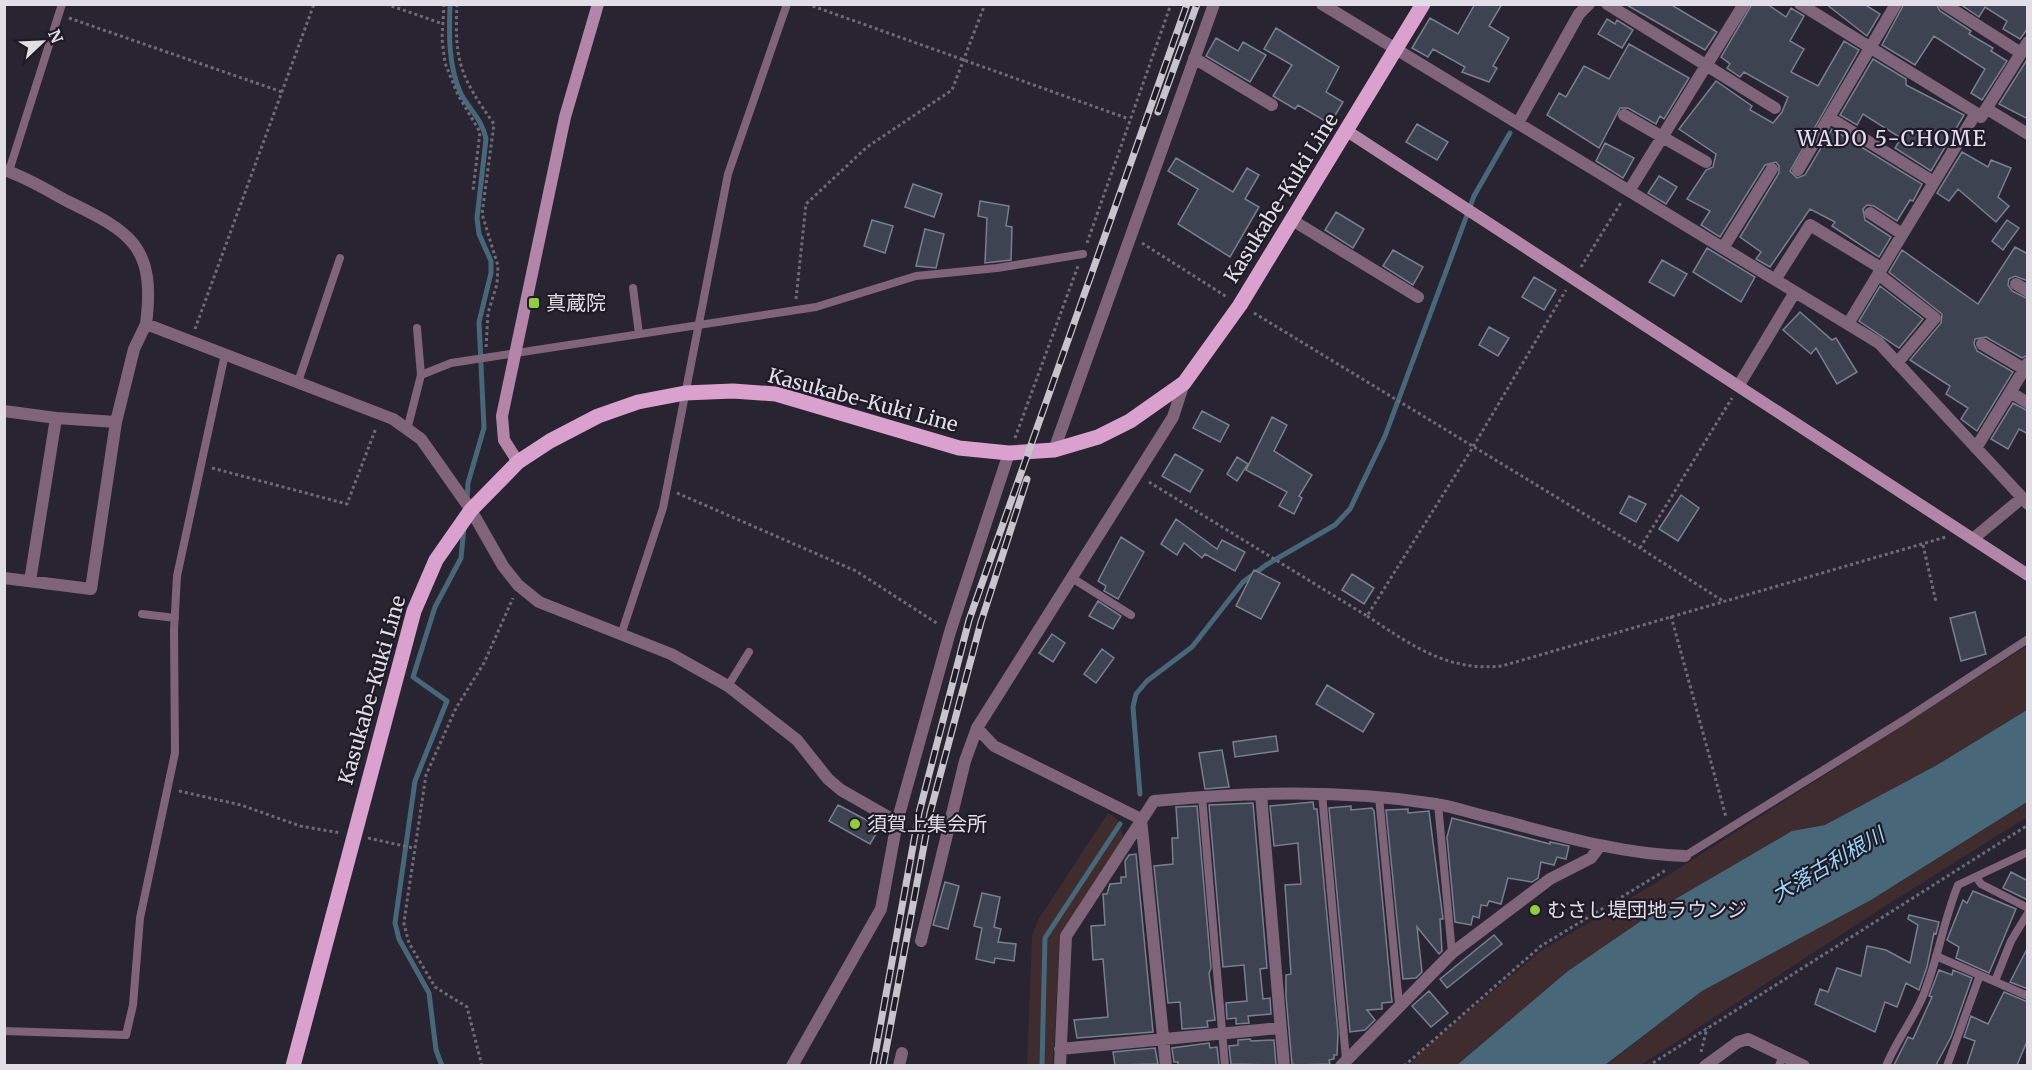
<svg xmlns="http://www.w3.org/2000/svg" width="2032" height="1070" font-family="Merriweather,'Noto Sans JP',serif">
<rect width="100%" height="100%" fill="#282431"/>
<path fill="#3e2c2f" d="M2027 646V710L1937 765 1825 825 1792 831 1660 908 1568 971 1457 1065 1409 1066 1423 1050 1541 951 1662 879Z
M2027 802V817L1879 910 1641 1065 1605 1066 1702 991 1871 900Z
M1108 813 1117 819 1124 838 1060 935 1053 1065 1027 1066 1032 936 1038 920Z"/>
<path fill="#486879" d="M2027 710V802L1871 900 1702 991 1605 1065H1457L1568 971 1660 908 1792 831 1825 825 1937 765Z"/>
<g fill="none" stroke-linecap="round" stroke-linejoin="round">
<path stroke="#486879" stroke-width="5" d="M450 4C449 34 448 66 461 94 470 110 483 121 486 139L477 218 479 234 491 261V273L479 322 484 428 468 483 467 500
M1140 794 1133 707 1136 694 1147 681 1192 647 1243 582 1266 565 1335 525 1350 509 1385 436 1474 196 1510 133
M442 1066 436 1050 429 993 399 939 395 923 415 781 447 701 413 677 435 607 461 558 464 527
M1042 1066 1045 938 1120 824"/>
</g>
<path fill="#3d4351" stroke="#787f8f" stroke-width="1.5" d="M1475 4H1502L1489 26 1509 38 1493 66 1497 68 1489 82 1462 72 1465 67 1433 49 1428 57 1412 48 1430 18 1458 34Z
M1625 4H1670L1717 32 1705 50Z
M1752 4H1767L1786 17 1791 8 1804 16 1790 41 1804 49 1791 72 1818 86 1844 41 1859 50 1790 171 1797 178 1805 175 1832 129 1922 184 1913 201 1910 200 1897 221 1874 206 1867 205 1863 209 1865 220 1891 237 1879 257 1832 226 1835 222 1810 209 1770 267 1756 259 1761 252 1740 237 1779 173V166L1776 162 1765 165 1720 237 1701 225 1710 211 1687 199 1706 170 1713 167 1716 154 1679 129 1716 81 1752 106 1750 110 1773 123 1782 112 1788 97 1744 72 1740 77 1727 68 1730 64 1721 57Z
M1826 4H1864L1880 14 1867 36Z
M1904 4H1936L1940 11 1971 31 1969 34 1993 48 1991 51 2007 61 1982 100 1971 93 1985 69 1934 36 1915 65 1882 45Z
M1960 4H2028V28L2020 39 2003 29 2007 21 1985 7 1979 17Z
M1607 19 1615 24 1617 20 1633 30 1622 48 1598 34Z
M1276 28 1339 67 1326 92 1343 102 1330 124 1298 105 1295 109 1273 96 1292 65 1264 49Z
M1216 38 1238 51 1243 42 1266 55 1250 82 1206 56Z
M1629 44 1689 78 1664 119 1660 116 1656 124 1628 108H1620L1599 148 1547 115 1559 93 1566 97 1584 66 1609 79Z
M2028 58V119L1999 104Z
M1873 59 1906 79V85L1964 115 1931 171 1895 148 1901 138 1863 114 1857 125 1840 115Z
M1417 124 1448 142 1437 160 1406 142Z
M1605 143 1634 158 1623 178 1596 161Z
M1962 152 1988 167 1991 160 2011 168 1998 197 2009 206 1996 222 1958 189 1949 201 1937 193Z
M1176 158 1233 192 1247 168 1259 175 1245 199 1259 207 1230 257 1178 224 1198 189 1168 171Z
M1659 176 1677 187 1666 204 1648 193Z
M913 184 942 194 934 217 905 207Z
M980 201 1009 206 1006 226 1012 227 1011 260 985 263 987 218 978 216Z
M1336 212 1364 229 1353 248 1325 230Z
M872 220 893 226 885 253 864 246Z
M2007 220 2019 228 2003 250 1992 241Z
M925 229 944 234 936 268 916 266Z
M2015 247 2028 254V281L2015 276 2009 279 2008 285 2012 291 2028 299V355L2022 358 1986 337 1975 339 1974 344 1977 351 2013 372 1977 431 1961 419 1968 408 1946 394 1950 386 1910 360 1941 323 1942 314 1889 272 1902 250 1978 304Z
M1707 248 1755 277 1741 302 1693 272Z
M1393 250 1423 267 1413 285 1383 266Z
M1662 260 1687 274 1674 296 1649 282Z
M1534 277 1556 290 1544 310 1522 297Z
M1880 286 1923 319 1899 348 1859 321Z
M1800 312 1832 340 1836 338 1857 372 1837 384 1816 348 1811 354 1783 330Z
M1489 327 1509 338 1498 356 1479 345Z
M2013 403 2028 411V434L2019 429 2008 449 1991 439Z
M1202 411 1229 425 1220 442 1193 428Z
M1272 417 1287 425 1274 451 1312 475 1299 496 1302 498 1294 514 1279 506 1287 492 1246 470Z
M1175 454 1203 470 1190 492 1162 476Z
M1237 457 1248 464 1237 481 1227 474Z
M1681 495 1699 508 1678 541 1659 529Z
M1629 496 1646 504 1636 522 1620 513Z
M1176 519 1217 549 1222 540 1245 552 1235 571 1205 554 1202 558 1184 543 1177 555 1161 544Z
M1121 537 1144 552 1118 599 1104 591 1106 586 1098 581Z
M1254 570 1280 583 1261 619 1236 606Z
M1352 574 1374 588 1364 604 1342 590Z
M1098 601 1121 616 1113 629 1089 616Z
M1975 612 1986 654 1961 661 1950 618Z
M1052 634 1065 643 1053 662 1039 653Z
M1102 649 1114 658 1096 683 1084 674Z
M1327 685 1374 714 1363 732 1316 704Z
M1276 736 1278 751 1235 757 1233 742Z
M1222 750 1229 787 1205 789 1199 753Z
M1313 802 1314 809H1317L1338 1033 1337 1055H1334V1059L1329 1060 1330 1064 1296 1065 1292 1064 1286 996V975L1291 974 1285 885 1301 884 1298 846V843L1274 846 1270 806Z
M1253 803 1267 968 1260 969 1263 999 1270 998 1271 1014 1248 1016 1249 1023 1236 1024V1018L1227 1019 1226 1003 1247 1001 1244 965 1223 967 1209 805Z
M838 805 880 827 870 844 829 821Z
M1197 806 1211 968 1209 973 1215 1020 1207 1021 1208 1027 1182 1029 1180 1002 1168 1003 1154 866 1173 864 1172 838H1178L1176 807Z
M1351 806V810L1372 808 1374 811 1392 1002 1382 1003V1009L1367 1010 1375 1020 1365 1030 1350 1032 1329 808Z
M1408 809V813L1429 811 1443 919H1440L1442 951 1439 954 1417 927 1422 972 1416 978 1403 979 1386 810Z
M1452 818 1550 844V842L1569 846 1566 859 1557 857 1554 865 1541 862 1538 878 1532 882 1508 878 1501 904 1489 901 1487 906 1481 905 1479 918 1473 916 1471 925 1455 922 1447 837Z
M1136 854 1153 1032 1077 1038 1074 1020 1108 1017 1103 959 1093 960 1091 926 1105 925 1103 894H1107L1110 884 1121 883V877H1126L1125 861 1129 855Z
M2011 872 2028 881V900L2003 888Z
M945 882 959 886 948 929 933 925Z
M1973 891 2016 909 1989 973 1956 958 1959 947 1947 940 1963 900 1967 903Z
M982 893 1000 897 994 927 1001 929 998 942 1016 944 1014 961 995 958 994 963 976 959 982 928 974 926Z
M1909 915 1939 922 1936 934 1934 933 1927 967 1919 990 1906 983 1897 1007 1885 1002 1875 1032 1815 1004 1820 989 1828 992 1837 968 1861 976 1867 946 1886 950 1910 963 1918 925 1908 919Z
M1494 935 1502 944 1447 988 1440 979Z
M2028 947V989L2010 982Z
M1939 970 1952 975 1953 970 1972 978 1951 1037 1936 1065H1894L1908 1037 1913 1039 1932 997 1929 996Z
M1429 991 1448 1013 1431 1027 1412 1006Z
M2004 992 2028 1002V1039L2017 1065H1967L1975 1041 1964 1037 1971 1016 1988 1024Z
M1250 1039 1251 1041 1274 1040 1276 1065 1231 1064 1229 1046 1238 1045V1040Z
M1209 1043 1210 1048 1217 1047 1219 1065H1178V1062H1174L1172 1048Z
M1155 1048 1158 1064 1115 1065 1113 1052Z"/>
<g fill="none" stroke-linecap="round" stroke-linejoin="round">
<path stroke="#6e6a76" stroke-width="3" stroke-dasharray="3 3" stroke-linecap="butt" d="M386 4 443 24
M444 4 442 39 445 63 458 95 480 132 473 190
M457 4C454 63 461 77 494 124L482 214 498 266 497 284 488 313 486 348
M807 4 1129 119
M69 18 282 92
M1087 243 1171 4
M1142 243 1227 297
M1581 267 1622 201
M796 299 806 204 867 147 952 90 985 4
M1254 313 1640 548 1723 601
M195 329 314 4
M1015 438 1078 266
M212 468 347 504 376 428
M1149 482 1367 616 1473 447 1566 290
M677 493 856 571 938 624
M1923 545 1936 602
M1640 548 1732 398
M1367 616C1410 644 1447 672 1502 666L1946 537
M1671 616 1726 817
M179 791 241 805 300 826 341 833
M368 838 413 848
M1701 1052 1707 1028
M482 1066 467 1007 435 987 409 943 404 924 405 915 426 775 456 708 484 663 513 598
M1404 1066 1541 946 1666 870
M1648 1066 2028 825"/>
<path stroke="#806479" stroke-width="8" d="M9 171 62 4
M633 288 639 334
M417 328 421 375
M298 382 340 258
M407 430 421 375 451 363 816 307 916 276 997 268 1083 254
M1072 578 1131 615
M142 614 175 618
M621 635 663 508 728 174 787 4
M728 686 749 652
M1322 793 1346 1059
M1202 796 1225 1066
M1379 797 1399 1004
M1438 804 1452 953
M1685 856 1904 720 2028 639
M1977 878 1981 884 2028 908
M1936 956 2028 996
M1995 981 2011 941 2028 913
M4 1031 126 1035 133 1005 140 918 175 753 174 630 177 576 225 354
M1779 1066 1782 1057
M1886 1066C1896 1041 1913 1020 1923 996 1938 960 1943 922 1958 885L2028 852
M1947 1066 1980 975"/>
<path stroke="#806479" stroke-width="12" d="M1322 4 1879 343 2028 504
M1607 4 1775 108
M1800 4 1976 113
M1944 4 2021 53
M1194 58 1272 105
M1987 109 2028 134
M1624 115 1706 162
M1830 118 1934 182
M1518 123 1579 14 1589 4
M4 170C26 177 47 190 67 201 131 232 156 246 146 324L393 419 421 439 471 510 503 566 518 585 539 602 671 654 728 686 797 740 828 779 841 790 897 822
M1798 170 1896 4
M1629 191 1744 4
M1870 213 1902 234
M1292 220 1418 297
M1723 248 1772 169
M1878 274 1935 318 1897 363
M1775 280 1810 225 1881 268
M2016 284 2028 291
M1848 324 1976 113 1981 117 2028 42
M1982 344 2024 369
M1739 385 1795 292
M2010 392 2028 403
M4 411 56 418 116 422 134 349 146 324
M1976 448 2028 363
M1054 450 1214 4
M1974 538 2022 498
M4 578 91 589 116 422
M30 581 56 418
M1261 794 1284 1066
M921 941 965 761 977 728
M1060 1049 1280 1028
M792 1066 881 909 897 822 950 632 1009 453
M899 1066 902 1053
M1060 1066 1066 936 1154 801C1248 792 1342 789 1436 804 1455 807 1474 814 1493 818 1557 835 1619 854 1685 856
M1166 1066 1141 819 994 746 977 728 1173 417 1184 383
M1341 1066 1452 953 1550 879 1591 858 1600 846
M1705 1066 1738 1042 1748 1039 1804 1066"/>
<path stroke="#b386a9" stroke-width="12" d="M1347 131 2028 575
M518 462 504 440 502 416 565 117 598 4"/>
<path stroke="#daa1ce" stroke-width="15" d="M293 1066 414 611 436 560 471 510 518 462 550 441 598 416 638 402 685 393 733 391 776 394 959 448 1009 453 1054 450 1098 437 1130 421 1184 383 1240 305 1423 4"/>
<g stroke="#c7c4cd" stroke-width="7">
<path id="rail" d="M1158 112 1197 4
M873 1066 919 813 969 620 1187 4
M883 1066 930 813 981 622 1027 479"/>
</g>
<use href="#rail" stroke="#1f1a27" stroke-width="4.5" stroke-dasharray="14" stroke-linecap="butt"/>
</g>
<g fill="#93cc3d" stroke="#1f1a27" stroke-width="2">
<rect x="528" y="297" width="12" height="12" rx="3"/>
<circle cx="855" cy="824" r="6"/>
<circle cx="1535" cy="910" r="6"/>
</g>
<g text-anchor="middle" stroke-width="4.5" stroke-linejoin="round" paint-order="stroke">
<g font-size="20" fill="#e1dee7" stroke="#1f1a27">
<text transform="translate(1281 198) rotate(-58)" y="7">Kasukabe-Kuki Line</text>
<text transform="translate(863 400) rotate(15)" y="7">Kasukabe-Kuki Line</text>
<text transform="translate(372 690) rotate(-74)" y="7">Kasukabe-Kuki Line</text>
</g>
<g font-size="20" fill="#e1dee7" stroke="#1f1a27" text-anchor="start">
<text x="546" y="310">真蔵院</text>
<text x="867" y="831">須賀上集会所</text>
<text x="1547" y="917">むさし堤団地ラウンジ</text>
</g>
<g font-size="21" letter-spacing="1.5" fill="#e3ddef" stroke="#1f1a27">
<text x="1892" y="146">WADO 5-CHOME</text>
</g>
<g font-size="21" font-style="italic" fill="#9ad6f6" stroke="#1f1a27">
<text transform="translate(1828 865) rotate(-30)" y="7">大落古利根川</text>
</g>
</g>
<rect width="2032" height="1070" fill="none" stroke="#e1dee7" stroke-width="12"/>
<g transform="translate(42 42) rotate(67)" stroke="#1f1a27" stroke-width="4.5" paint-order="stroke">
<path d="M0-4.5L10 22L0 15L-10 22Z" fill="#e1dee7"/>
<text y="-9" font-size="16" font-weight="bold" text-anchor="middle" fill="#e1dee7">N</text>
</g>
</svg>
